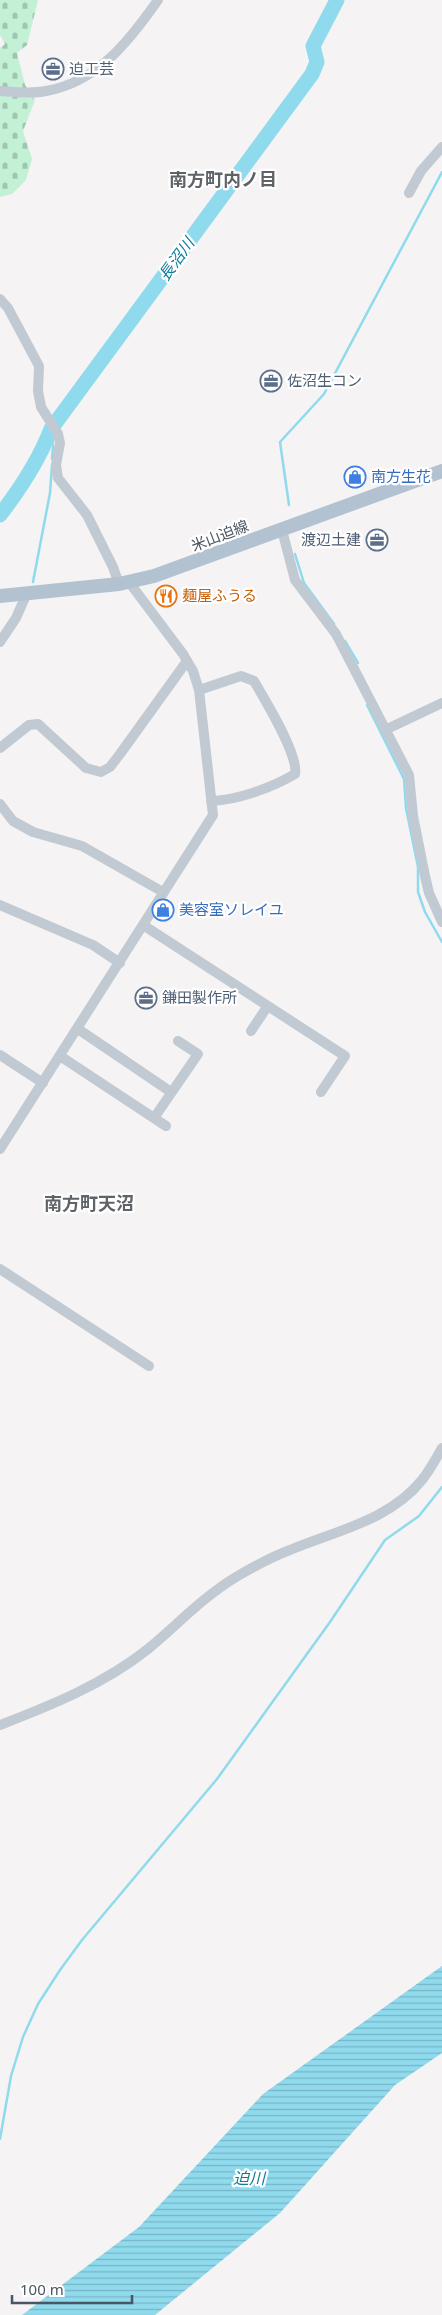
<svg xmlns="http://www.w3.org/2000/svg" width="442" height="2315" font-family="'Noto Sans','Noto Sans JP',sans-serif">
<defs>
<pattern id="cemetery-stones" width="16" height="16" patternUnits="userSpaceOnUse" patternTransform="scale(1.25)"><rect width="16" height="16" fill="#c3f1d5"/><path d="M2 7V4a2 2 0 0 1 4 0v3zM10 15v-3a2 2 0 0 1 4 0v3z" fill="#a0c6b0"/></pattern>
<pattern id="water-rules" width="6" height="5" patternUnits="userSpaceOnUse" patternTransform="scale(1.25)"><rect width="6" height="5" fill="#90daee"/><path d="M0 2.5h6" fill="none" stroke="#78b4c4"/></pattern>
</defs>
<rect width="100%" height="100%" fill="#f5f3f3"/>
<path fill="url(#cemetery-stones)" d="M0 0H38L27 45 17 53 25 85 35 100 23 131 32 159 26 180 12 194 0 197V48L5 44 0 35Z"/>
<path fill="url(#water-rules)" d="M442 1966V2053L395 2085 280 2213 155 2315H22L139 2227 263 2094Z"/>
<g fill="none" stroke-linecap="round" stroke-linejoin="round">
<path stroke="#90daee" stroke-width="2.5" d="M51 430 53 447 52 459
M289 505 280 442 324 394 442 172
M295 554 304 583 334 624
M33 582 50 493 52 465
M345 641 358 663
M367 705 404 779 406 808 418 867V892L425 912 442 942
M0 2139 11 2076 23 2037 38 2004 60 1970 82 1940 217 1779 330 1622 385 1540 419 1516 442 1487"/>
<path stroke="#90daee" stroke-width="15" d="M0 515C20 489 39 460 51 429L312 74 317 62 313 46 337 0"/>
<path stroke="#c1cad2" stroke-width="10" d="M0 91C15 92 31 94 46 91 98 82 130 40 158 0
M409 193 421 171 442 147
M0 299 8 308 39 366 38 391 41 407 58 434 60 443 56 465 58 478 87 515 113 567 119 584
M282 530 295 580 336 634 409 775 413 816 425 876 429 893 442 922
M0 642 16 618 27 593
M199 690 241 676 254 681C265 700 299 755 295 774 271 788 238 800 211 801
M385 730 442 703
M0 748 29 725 38 724 86 768 101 772 110 767 120 754 187 661
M0 804 13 821 33 832 82 846 163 892
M0 905 93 945 120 963
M143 925 345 1056 321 1092
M78 1029 171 1092
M251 1031 267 1007
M0 1055 43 1083
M60 1056 166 1126
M154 1118 198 1054 178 1041
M0 1149 213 815 199 690 193 671 183 654 129 582
M0 1269 149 1366
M0 1725C52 1705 104 1684 148 1649 177 1625 203 1597 236 1577 253 1567 271 1557 290 1550 335 1531 389 1521 422 1480 430 1470 436 1459 442 1448"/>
<path stroke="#b3c2d1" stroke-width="14" d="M0 596 119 584 154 576 442 471"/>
</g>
<defs>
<g id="office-ring" transform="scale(1.125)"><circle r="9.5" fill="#fff" stroke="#5c6f8a" stroke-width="1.5"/><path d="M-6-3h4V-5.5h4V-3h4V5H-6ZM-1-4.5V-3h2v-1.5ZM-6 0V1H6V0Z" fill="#5c6f8a"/></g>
<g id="shop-ring" transform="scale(1.125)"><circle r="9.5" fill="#fff" stroke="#3f7fe0" stroke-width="1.5"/><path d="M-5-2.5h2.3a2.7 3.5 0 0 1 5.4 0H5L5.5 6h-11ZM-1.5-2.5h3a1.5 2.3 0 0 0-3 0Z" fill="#3f7fe0"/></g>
<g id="restaurant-ring" transform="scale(1.125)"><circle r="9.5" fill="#fff" stroke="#e8710a" stroke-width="1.5"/><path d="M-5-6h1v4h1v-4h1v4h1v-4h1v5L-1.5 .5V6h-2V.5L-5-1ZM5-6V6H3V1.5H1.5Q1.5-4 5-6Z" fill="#e8710a"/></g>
</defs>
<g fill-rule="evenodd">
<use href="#office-ring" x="53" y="69"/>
<use href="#office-ring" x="271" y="381"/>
<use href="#shop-ring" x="355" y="477"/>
<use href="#office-ring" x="377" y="540"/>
<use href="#restaurant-ring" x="166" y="596"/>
<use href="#shop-ring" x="163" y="910"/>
<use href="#office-ring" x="146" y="998"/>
</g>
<g text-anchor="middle" stroke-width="4.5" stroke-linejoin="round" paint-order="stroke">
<g font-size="15" fill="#4e5e75" stroke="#fff" text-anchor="start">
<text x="69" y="74">迫工芸</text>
<text x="287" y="386">佐沼生コン</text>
<text x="361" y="545" text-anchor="end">渡辺土建</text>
<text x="162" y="1003">鎌田製作所</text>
</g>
<g font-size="15" fill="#366cbe" stroke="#fff" text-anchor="start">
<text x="371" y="482">南方生花</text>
<text x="179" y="915">美容室ソレイユ</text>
</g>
<g font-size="15" fill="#4a5661" stroke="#fff">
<text transform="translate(220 536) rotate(-21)" y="5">米山迫線</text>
</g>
<g font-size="15" fill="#c56008" stroke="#fff" text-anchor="start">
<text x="182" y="601">麺屋ふうる</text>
</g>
<g font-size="16" font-style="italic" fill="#0c7c9b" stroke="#fff">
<text transform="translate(176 259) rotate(-54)" y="6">長沼川</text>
<text x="249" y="2184">迫川</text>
</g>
<g font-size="18" font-weight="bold" fill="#5f6368" stroke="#fff">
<text x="223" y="186">南方町内ノ目</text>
<text x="89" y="1210">南方町天沼</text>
</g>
</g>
<path d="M12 2295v8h120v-8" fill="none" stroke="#4a5661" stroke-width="2.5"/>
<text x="20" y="2295" font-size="15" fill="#4a5661" stroke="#ffffff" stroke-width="4" paint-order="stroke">100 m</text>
</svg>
